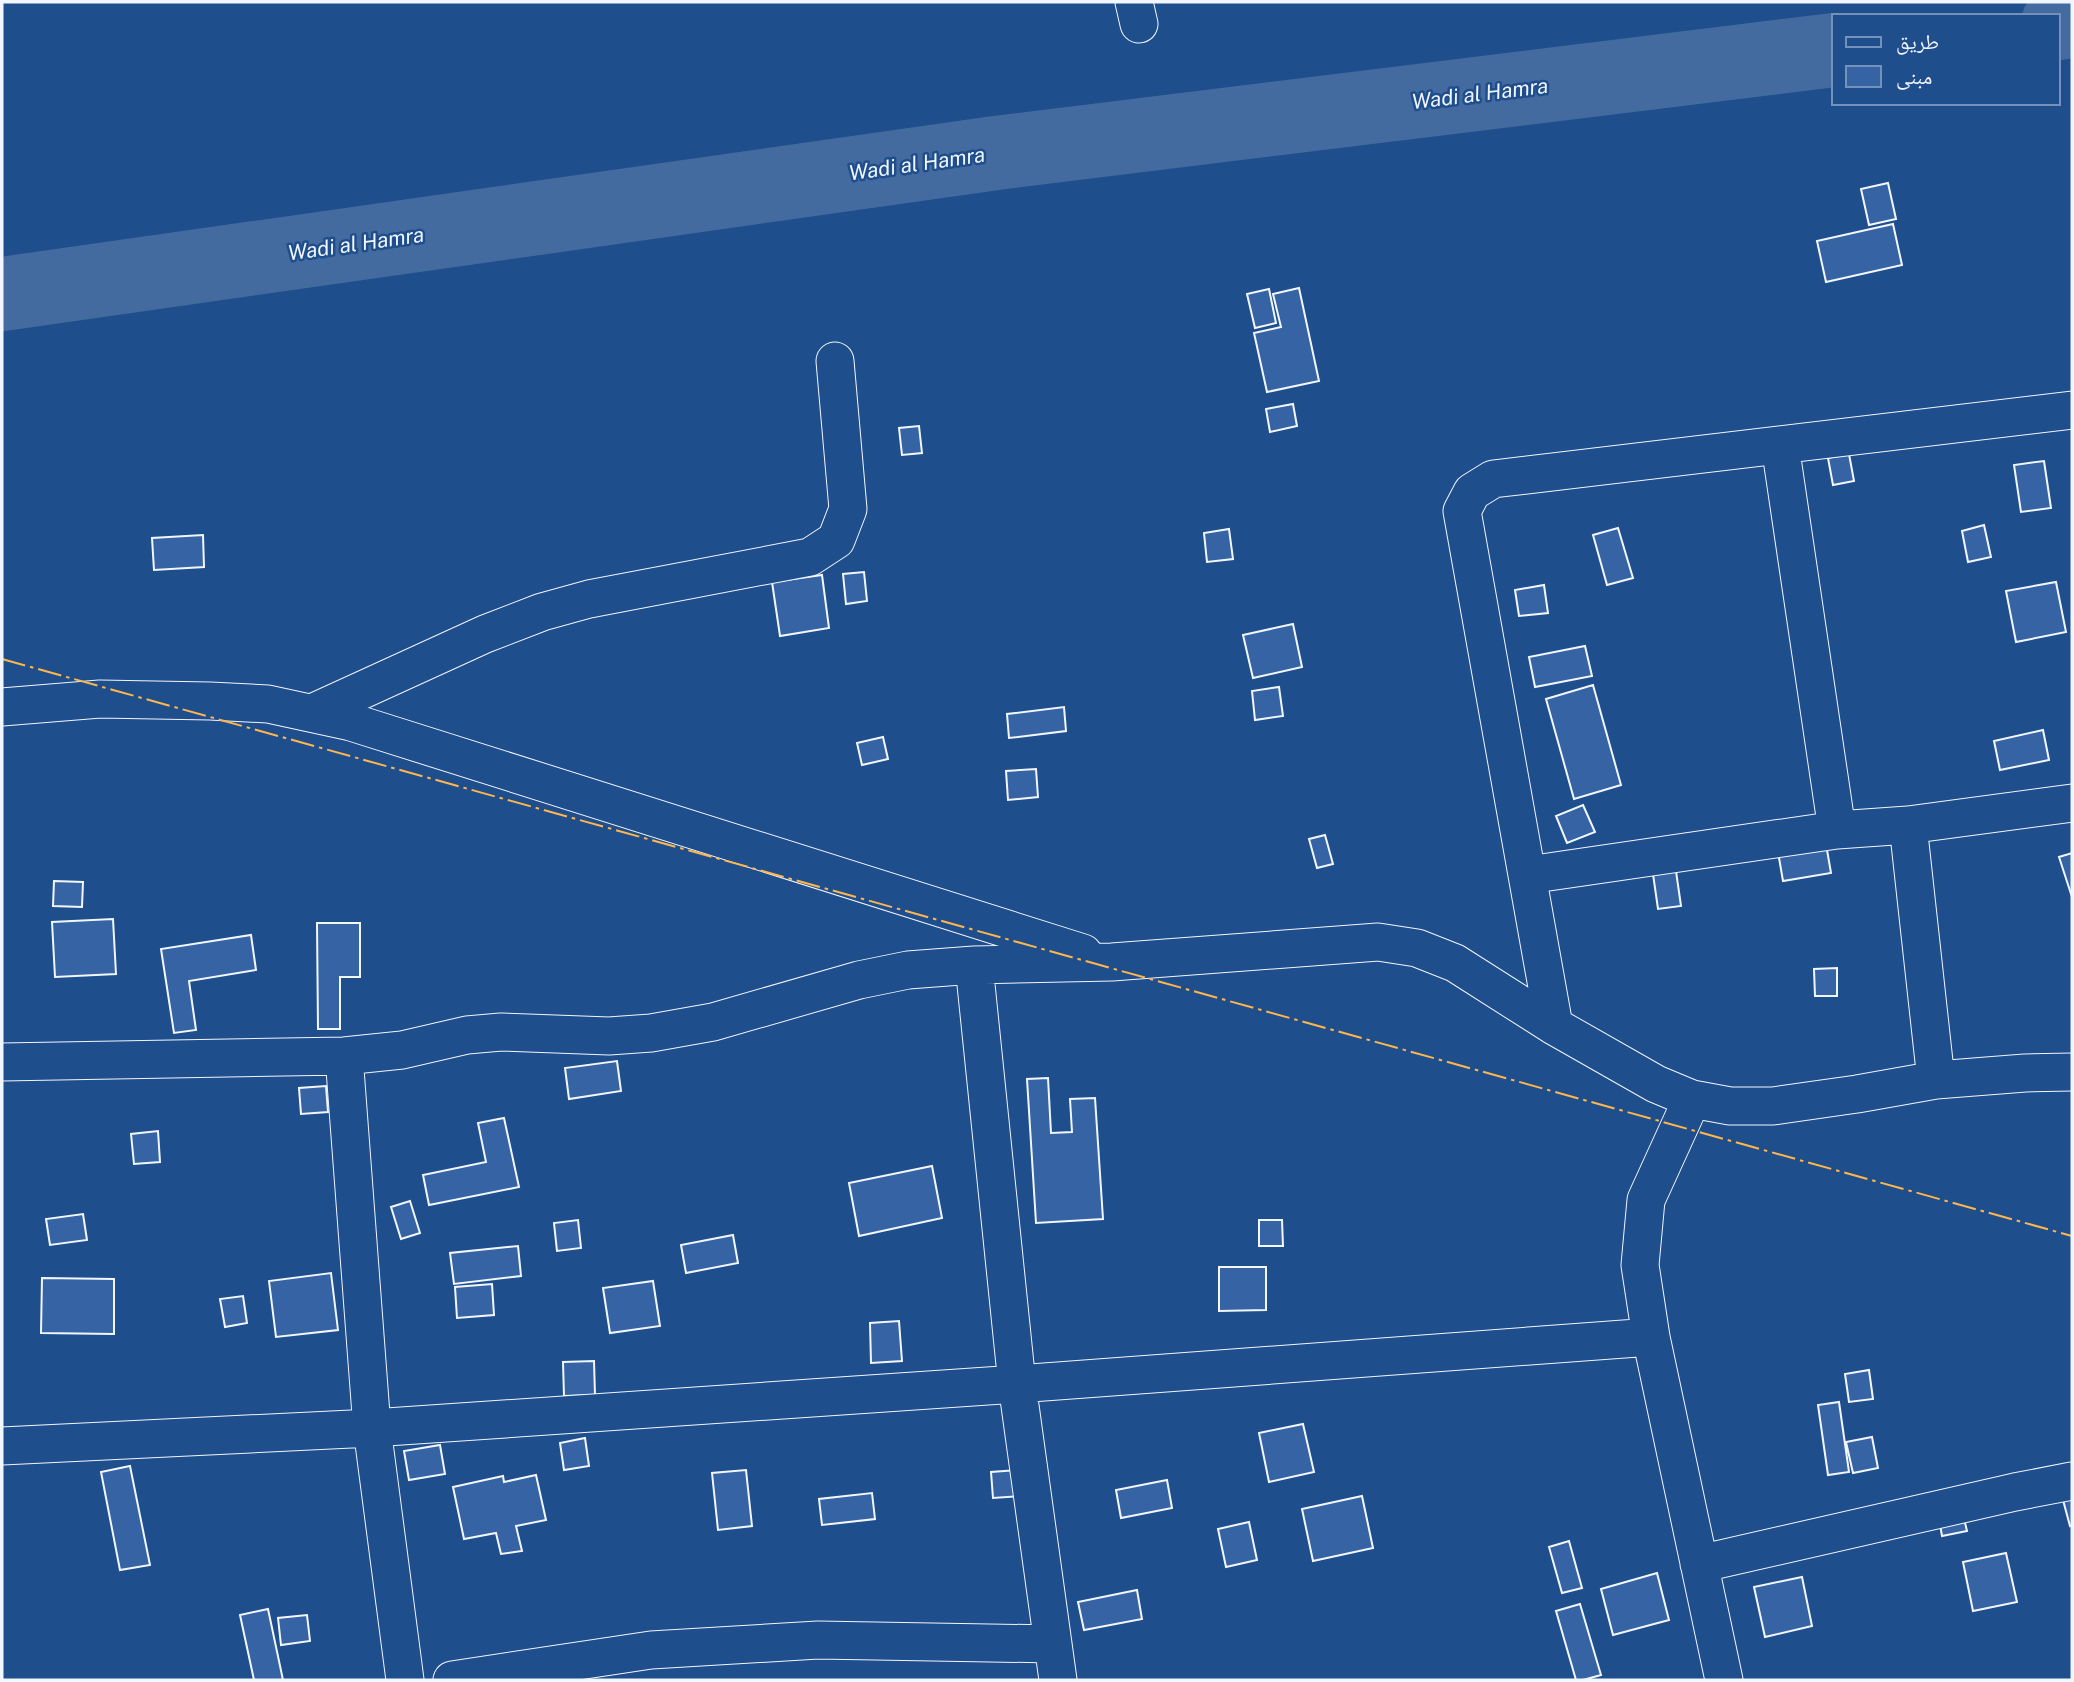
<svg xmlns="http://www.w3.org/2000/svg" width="2074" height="1682" font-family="'Public Sans','Noto Naskh Arabic',sans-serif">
<rect width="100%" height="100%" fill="#1f4e8c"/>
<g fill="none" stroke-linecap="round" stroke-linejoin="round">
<path stroke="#446ba0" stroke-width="74" d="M2058 23 2072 21
M2 294 996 153 1834 50"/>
</g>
<path fill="#3563a3" stroke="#f2f6ff" stroke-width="2" d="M1888 183 1896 219 1869 225 1861 189Z
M1893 224 1902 265 1826 282 1817 241Z
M1299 288 1319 381 1267 392 1254 333 1281 327 1273 294Z
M1269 289 1276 323 1255 328 1247 294Z
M1293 404 1297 426 1270 432 1266 409Z
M919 426 922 453 902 455 899 428Z
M1849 454 1854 481 1833 485 1828 458Z
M2044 461 2051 508 2021 512 2014 465Z
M1984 525 1991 557 1968 562 1962 531Z
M1618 528 1633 578 1607 585 1593 535Z
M1229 529 1233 559 1207 562 1204 533Z
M203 535 204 567 154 570 152 538Z
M864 572 867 601 846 604 843 574Z
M822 575 829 628 780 636 772 582Z
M2056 582 2066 632 2016 642 2006 591Z
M1544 585 1548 613 1519 616 1515 590Z
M1293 624 1302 667 1253 678 1243 635Z
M1585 646 1592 676 1535 687 1529 657Z
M1593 685 1621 785 1574 799 1546 699Z
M1279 687 1283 716 1255 720 1252 691Z
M1064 707 1066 731 1009 738 1007 714Z
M2043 730 2049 760 2000 770 1994 741Z
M883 737 888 759 862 765 857 743Z
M1036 769 1038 797 1008 800 1006 771Z
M1583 805 1595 832 1567 843 1556 816Z
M1325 835 1333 864 1317 868 1309 839Z
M1826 844 1831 873 1783 881 1778 852Z
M2072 853V897L2059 857Z
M1675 864 1681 906 1658 909 1652 867Z
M54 881 83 882 82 907 53 906Z
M113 919 116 974 55 977 52 922Z
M317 923H360V977H340V1029H318Z
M251 935 256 970 189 981 196 1030 174 1033 161 949Z
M1837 968V996H1815L1814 969Z
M617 1061 621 1091 569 1099 565 1068Z
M1048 1078 1051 1133 1072 1132 1070 1099 1095 1098 1103 1219 1036 1223 1027 1079Z
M326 1086 328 1112 301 1114 299 1088Z
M504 1118 519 1187 429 1205 423 1175 486 1162 478 1123Z
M158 1131 160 1162 134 1164 131 1134Z
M932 1166 942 1218 859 1236 849 1183Z
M410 1201 420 1233 401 1239 391 1207Z
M83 1214 87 1240 50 1245 46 1219Z
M578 1220 581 1248 557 1251 554 1223Z
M1259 1220H1282L1283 1246H1259Z
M733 1235 738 1263 686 1273 681 1245Z
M518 1246 521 1276 454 1284 450 1253Z
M1219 1267H1266V1310L1219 1311Z
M331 1273 338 1330 276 1337 269 1281Z
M42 1278 114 1279V1334L41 1333Z
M653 1281 660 1326 610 1333 603 1288Z
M492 1284 494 1315 457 1318 455 1287Z
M243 1296 247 1323 225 1327 220 1299Z
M899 1321 902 1361 871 1363 870 1323Z
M594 1361 595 1395 564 1396 563 1362Z
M1869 1370 1873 1399 1849 1402 1845 1374Z
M1839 1402 1849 1472 1828 1475 1818 1405Z
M1303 1424 1314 1472 1269 1482 1259 1433Z
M1872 1437 1878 1468 1853 1473 1846 1442Z
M585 1438 589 1466 564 1470 560 1443Z
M440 1445 445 1474 409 1480 404 1451Z
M130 1466 150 1565 120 1570 101 1472Z
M746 1470 752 1526 718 1530 712 1473Z
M1019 1470 1022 1496 993 1498 991 1472Z
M536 1475 546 1520 516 1526 522 1551 501 1554 496 1533 464 1539 453 1487 503 1476 504 1482Z
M1167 1480 1172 1508 1121 1518 1116 1490Z
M872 1493 875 1519 822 1525 819 1499Z
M1362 1496 1373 1548 1313 1561 1302 1509Z
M2072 1498V1525L2070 1526 2063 1500Z
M1960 1502 1967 1531 1942 1536 1937 1507Z
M1249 1522 1257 1560 1226 1567 1218 1529Z
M1569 1541 1582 1588 1562 1593 1549 1547Z
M2006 1553 2017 1602 1973 1611 1963 1562Z
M1657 1573 1669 1620 1613 1635 1601 1589Z
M1802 1577 1812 1626 1765 1637 1754 1587Z
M1137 1590 1142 1619 1084 1630 1078 1602Z
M1580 1604 1601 1675 1583 1680H1576L1556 1611Z
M268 1609 283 1680H254L240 1615Z
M307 1615 310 1641 281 1645 278 1618Z"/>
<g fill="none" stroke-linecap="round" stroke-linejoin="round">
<g stroke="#f2f6ff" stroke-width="39">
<path id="street" d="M1134 2 1139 24
M1780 445 1837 830
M2 707 100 699 210 701 268 704 351 722 1083 953
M312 713 485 634 542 612 589 599 810 557 836 540 848 509 835 361
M1908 825 1936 1080
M1528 875 1837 830 1908 825 2072 803
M974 965 1017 1384 1058 1680
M1554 1026 1462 511 1472 492 1493 479 2072 410
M344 1056 372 1428 405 1680
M2 1062 344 1056 402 1050 467 1035 501 1032 609 1036 651 1033 713 1022 859 980 908 970 974 965 1112 962 1378 942 1417 948 1455 963 1554 1026 1656 1084 1692 1099 1730 1106H1773L1857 1094 1936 1080 2025 1073 2072 1072
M1692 1099 1646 1200 1640 1265 1651 1337 1724 1680
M2 1446 372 1428 1017 1384 1651 1337
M1699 1564 2015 1492 2072 1481
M452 1680 651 1650 818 1640 1053 1644"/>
</g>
<use href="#street" stroke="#1f4e8c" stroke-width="37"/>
<path stroke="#ffb74d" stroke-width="2" stroke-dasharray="24 5 3.5 5" stroke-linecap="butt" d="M2 659 2072 1236"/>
</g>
<g text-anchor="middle" stroke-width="5" stroke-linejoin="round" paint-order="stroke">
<g font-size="21" font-style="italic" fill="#f2f6ff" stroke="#1f4e8c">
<text transform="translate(1480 94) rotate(-7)" y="7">Wadi al Hamra</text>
<text transform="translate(917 164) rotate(-8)" y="7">Wadi al Hamra</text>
<text transform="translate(356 244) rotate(-8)" y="7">Wadi al Hamra</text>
</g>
</g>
<rect width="2074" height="1682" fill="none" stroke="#f2f6ff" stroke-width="7"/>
<rect x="1832" y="14" width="228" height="91" fill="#1f4e8c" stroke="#7391ba" stroke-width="2"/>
<rect x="1846" y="37" width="35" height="10" fill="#1f4e8c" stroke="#7391ba" stroke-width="2"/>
<text x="1896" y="49" font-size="21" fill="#f2f6ff">طريق</text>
<rect x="1846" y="66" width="35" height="21" fill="#3563a3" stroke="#7391ba" stroke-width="2"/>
<text x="1896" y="84" font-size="21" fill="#f2f6ff">مبنى</text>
</svg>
